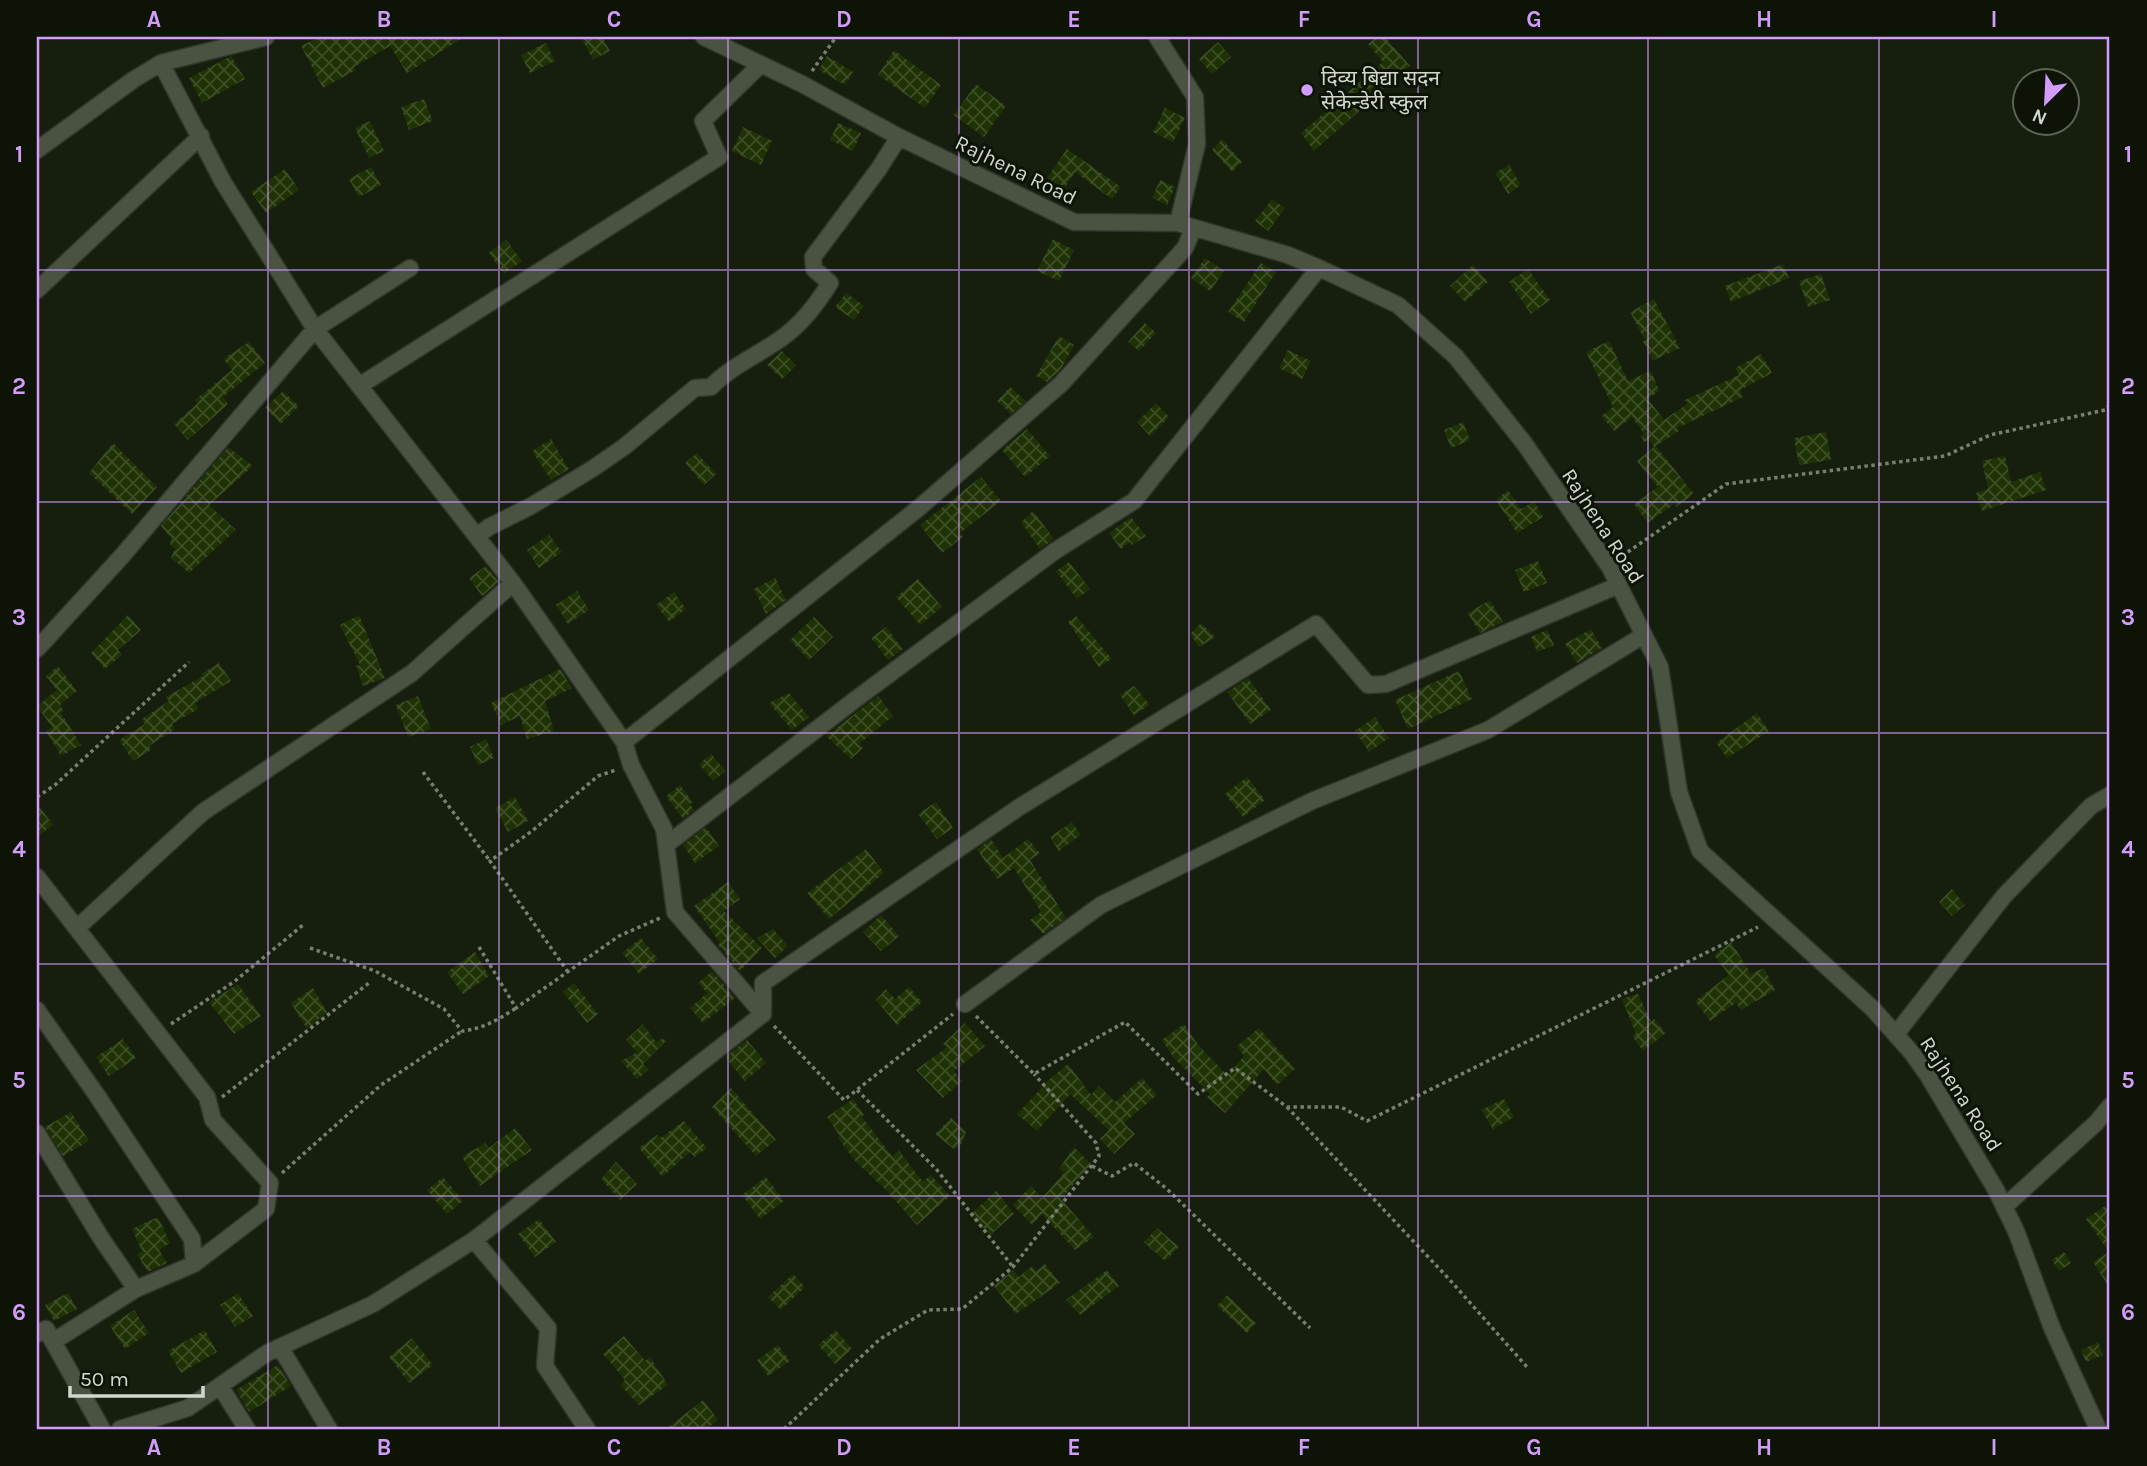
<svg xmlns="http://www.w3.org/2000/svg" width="2147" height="1466" font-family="Karla,'Noto Sans Devanagari',sans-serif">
<defs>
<pattern id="building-cross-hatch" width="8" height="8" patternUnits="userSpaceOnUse" patternTransform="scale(1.75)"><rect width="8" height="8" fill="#1f3204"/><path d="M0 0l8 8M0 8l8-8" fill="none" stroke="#3e4f27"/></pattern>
</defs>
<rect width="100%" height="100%" fill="#161e0e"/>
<path fill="url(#building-cross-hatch)" d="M319 37H464L407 73 390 46 354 67 356 70 323 88 301 46Z
M581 37H602L610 51 593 60Z
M1377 37H1385L1410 66 1314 151 1301 133 1383 62 1368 44Z
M1218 42 1231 57 1212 74 1199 59Z
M546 43 555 61 530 73 521 55Z
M894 50 941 85 925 108 878 75Z
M231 56 245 79 202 103 189 78Z
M827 56 853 72 845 85 819 70Z
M976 84 1006 106 984 137 954 115Z
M424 99 433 121 409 130 401 107Z
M1165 108 1185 118 1173 142 1153 132Z
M370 121 384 151 369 158 355 128Z
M838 123 861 133 853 151 830 140Z
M743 127 772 141 761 165 732 151Z
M1222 139 1242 162 1232 172 1212 150Z
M1067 149 1121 187 1112 199 1075 172 1064 189 1047 178Z
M1509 165 1521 185 1508 194 1495 173Z
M371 167 381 185 359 197 349 179Z
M285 169 299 190 266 213 251 192Z
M1160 180 1175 187 1167 205 1152 198Z
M1272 199 1285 208 1268 231 1255 221Z
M1053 239 1074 250 1059 281 1037 271Z
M506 240 522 261 504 274 489 253Z
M1205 258 1224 271 1210 291 1191 278Z
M1261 263 1276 272 1244 322 1228 312Z
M1783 264 1789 278 1731 302 1725 286Z
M1473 265 1488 282 1465 302 1450 286Z
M1528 269 1550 300 1531 314 1509 282Z
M1821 274 1830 300 1808 307 1799 281Z
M846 293 864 306 854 320 835 307Z
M1654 299 1680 348 1652 361 1643 341 1645 340 1630 312Z
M1145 323 1156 333 1139 351 1128 342Z
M1059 336 1074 345 1061 369 1047 382 1036 376Z
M1609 341 1628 381 1651 371 1659 391 1648 399 1664 420 1687 404 1685 400 1739 375 1735 368 1761 354 1772 373 1740 390 1743 397 1677 428 1679 431 1656 446 1694 494 1676 507 1674 504 1648 523 1634 504 1658 487 1637 461 1654 447 1649 440 1644 442 1641 436 1644 434 1632 417 1614 431 1601 416 1613 407 1586 352Z
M249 342 265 363 223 397 228 404 188 440 174 424 198 403 195 400 232 370 223 359Z
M1288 350 1311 361 1302 379 1279 368Z
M782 351 796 365 782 379 767 365Z
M1010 387 1026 401 1011 414 997 401Z
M283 391 299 406 281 424 265 408Z
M1156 403 1169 417 1150 436 1137 422Z
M1463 422 1470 440 1451 448 1444 430Z
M1027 429 1050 456 1025 477 1002 450Z
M1826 432 1831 460 1799 465 1794 438Z
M551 439 569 469 551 480 532 451Z
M113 443 157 487 132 514 89 473Z
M228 447 253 466 209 505 236 530 189 573 171 558 175 548 170 545 171 538 161 526Z
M697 453 716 474 704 485 685 463Z
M2005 456 2011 482 2040 472 2046 490 1982 511 1976 493 1988 489 1982 461Z
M981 477 1001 501 960 533 963 537 942 553 920 525Z
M1508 490 1521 509 1534 501 1543 517 1517 533 1496 500Z
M1033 511 1054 539 1040 549 1021 522Z
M1131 517 1146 536 1132 545 1130 542 1121 549 1109 533Z
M549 535 562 552 539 568 527 550Z
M1538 561 1547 583 1524 592 1515 570Z
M1069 562 1090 589 1077 599 1056 571Z
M486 566 499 582 482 596 469 578Z
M775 578 786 600 766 614 754 589Z
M918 579 942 607 920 625 896 597Z
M577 591 589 610 568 624 556 605Z
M674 592 686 609 669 622 656 605Z
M1490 600 1503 622 1480 633 1468 613Z
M128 615 141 630 118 650 122 655 105 669 91 653Z
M359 615 385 678 363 686 356 666 360 665 340 625Z
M1076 616 1112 659 1099 667 1068 622Z
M814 617 833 637 809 660 790 640Z
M1201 623 1215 637 1199 647 1190 634Z
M886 627 903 649 888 660 871 638Z
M1591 629 1602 648 1577 663 1565 644Z
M1547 630 1554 645 1537 652 1531 637Z
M219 663 231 681 195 703 198 709 172 724 175 729 149 746 151 750 133 761 119 740 145 724 142 719 169 701 166 697 203 676 201 674Z
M58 666 77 691 60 705 64 711 61 713 81 745 61 756 46 731 52 727 37 706 57 690 46 676Z
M560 669 572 688 545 701 554 731 527 739 520 716 501 725 491 703Z
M1459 671 1472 699 1408 729 1395 700Z
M1248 678 1271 710 1250 724 1227 692Z
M1134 686 1150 705 1134 715 1120 695Z
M789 693 809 717 792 730 769 703Z
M418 696 431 729 408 737 396 705Z
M878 696 893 716 859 744 863 748 851 759 826 736Z
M1757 713 1769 731 1727 758 1716 743Z
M1375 717 1389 738 1369 752 1355 731Z
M486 739 494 758 478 765 470 747Z
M711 754 726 771 713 781 699 764Z
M1247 777 1265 800 1243 817 1225 794Z
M680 785 693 802 690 804 694 810 683 819 666 796Z
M515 797 528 821 508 832 495 808Z
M936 802 953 828 937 839 918 814Z
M37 803 53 825 37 837Z
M1072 822 1081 835 1059 851 1050 837Z
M706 827 719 846 695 863 683 845Z
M991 839 1003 858 1028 839 1040 853 1030 860 1066 918 1043 934 1030 920 1041 912 1014 868 997 879 977 849Z
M866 849 884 873 829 919 807 893Z
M728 882 740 899 724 911 762 948 740 971 718 945 720 943 694 906Z
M1952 889 1965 905 1952 916 1939 902Z
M881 915 899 936 881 951 863 932Z
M773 929 788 946 775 958 757 938Z
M641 938 658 959 639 974 622 953Z
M1731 942 1751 974 1764 968 1775 990 1741 1010 1736 1003 1710 1021 1695 1001 1729 975 1714 955Z
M475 952 489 976 463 994 447 972Z
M712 971 735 998 703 1023 690 1008 707 993 698 983Z
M574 983 598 1014 587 1023 563 992Z
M238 984 261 1016 234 1034 209 1002Z
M909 987 922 1002 897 1025 876 1000 886 989 895 999Z
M313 988 327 1012 307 1029 291 1003Z
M1638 994 1651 1022 1654 1019 1666 1033 1643 1051 1632 1036 1636 1034 1622 999Z
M965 1023 985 1046 954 1071 962 1081 943 1098 916 1070 947 1047 943 1044Z
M643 1024 656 1042 664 1038 666 1041 643 1064 649 1070 637 1079 621 1061 637 1052 626 1040Z
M1184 1024 1198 1045 1227 1075 1244 1056 1237 1046 1259 1028 1295 1069 1277 1085 1264 1069 1225 1113 1207 1097 1210 1094 1173 1057 1162 1040Z
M123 1039 136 1058 109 1076 96 1057Z
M747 1040 766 1063 745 1081 725 1057Z
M1068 1064 1091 1095 1099 1086 1115 1102 1142 1078 1157 1095 1124 1123 1135 1134 1114 1154 1100 1139 1109 1130 1070 1094 1037 1131 1017 1114 1051 1078Z
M731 1088 776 1140 756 1156 712 1107Z
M853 1099 864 1115 862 1117 892 1156 899 1151 923 1182 931 1175 950 1196 917 1225 885 1189 856 1162 838 1138 840 1136 827 1117Z
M1504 1099 1514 1117 1493 1129 1481 1110Z
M71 1112 89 1141 63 1156 45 1127Z
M951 1118 966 1132 959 1149 956 1147 954 1149 935 1134Z
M684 1121 707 1148 695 1157 690 1152 662 1177 639 1148 657 1135 660 1138Z
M515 1128 532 1150 480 1186 462 1157 485 1143 489 1148Z
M1074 1147 1091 1164 1061 1199 1094 1237 1075 1250 1042 1214 1032 1225 1013 1205 1031 1186 1042 1198 1064 1173 1059 1169Z
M616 1162 637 1184 620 1200 601 1179Z
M443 1177 463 1201 447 1214 427 1190Z
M766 1177 784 1201 760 1219 742 1195Z
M996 1191 1014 1214 990 1235 970 1215Z
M2105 1206 2110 1213V1289L2093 1262 2109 1252 2086 1219Z
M158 1217 170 1243 159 1250 167 1263 148 1272 137 1254 142 1251 132 1229Z
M539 1219 556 1242 535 1257 518 1234Z
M1157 1228 1179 1247 1165 1261 1144 1242Z
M2064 1252 2071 1263 2059 1271 2052 1260Z
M1045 1264 1060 1283 1016 1314 994 1286 1013 1270 1019 1277 1032 1266 1036 1271Z
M1107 1270 1119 1286 1080 1315 1066 1300Z
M793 1274 805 1287 781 1310 768 1297Z
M68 1293 77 1309 54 1321 45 1305Z
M238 1293 253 1316 235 1327 220 1305Z
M1227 1295 1256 1323 1247 1333 1217 1306Z
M134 1310 149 1333 125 1349 110 1326Z
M205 1330 217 1352 181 1373 168 1351Z
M836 1330 852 1349 835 1364 818 1345Z
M624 1336 645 1361 650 1357 668 1385 639 1405 620 1385 625 1380 603 1354Z
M412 1338 433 1365 409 1383 389 1357Z
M2098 1342 2103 1355 2086 1362 2081 1350Z
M778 1345 790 1361 768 1376 757 1360Z
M278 1365 291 1386 249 1412 236 1390Z
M703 1400 718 1420 706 1429H666Z"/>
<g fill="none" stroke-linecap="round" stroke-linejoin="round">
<g stroke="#30362d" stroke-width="19">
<path id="minor" d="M704 37 802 84 899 137 1074 222 1178 223 1288 255 1319 268 1398 305 1456 357 1524 443 1609 566 1660 667 1679 792 1700 851 1873 1009 1912 1053 1927 1074 1996 1190 2016 1231 2052 1328 2098 1429
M1157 37 1195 97 1197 144 1178 223
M37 150 133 80 161 63 266 37
M37 290 201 136
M359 386 719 157 703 121 760 65
M477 536 489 527 531 506 592 469 624 447 695 388 711 387C730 367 756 356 779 340 801 325 816 305 830 283L814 269 813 257 878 170 899 137
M37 649 122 556 315 329 410 268
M624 742 920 507 1061 384 1185 248 1193 229
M666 845 856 699 1055 551 1134 501 1319 268
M37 877 207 1097 213 1120 270 1183 266 1209 194 1264
M77 928 203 812 412 673 513 583
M965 1004 1101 905 1312 801 1488 730 1644 635
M37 1010 96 1094 192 1239 194 1264 136 1289 101 1238 37 1133
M763 1014V983L1018 808 1316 624 1368 685 1386 684 1619 585
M1896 1034 2004 896 2091 806 2110 795
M2004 1207 2096 1123 2110 1106
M474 1240 548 1328 545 1366 587 1429
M37 1334 46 1329 102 1429
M54 1341 136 1289
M280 1347 329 1429
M220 1386 247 1429
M120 1429 188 1408 267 1353 373 1304 474 1240 763 1014 675 912 664 829 631 765 624 742 513 583 315 329 223 182 161 63"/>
</g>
<path stroke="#787f72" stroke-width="3.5" stroke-dasharray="3.5 3.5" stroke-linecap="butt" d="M812 71 836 37
M1622 556 1726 484 1945 456 1990 435 2105 410 2110 405
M423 772 490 861
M37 797 55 785 189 662
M479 947 516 1008 619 936 660 918
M310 948 375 971 444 1009 462 1031C483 1029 499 1019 516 1008
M568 972 490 861 532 831 598 776 616 770
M976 1016 1034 1074 1125 1022 1198 1094 1235 1068 1287 1107H1341L1367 1121 1758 927
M171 1024 235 981 303 925
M774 1026 844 1100 953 1014
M857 1090 937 1170 1013 1267
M222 1097 369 983
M1287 1107 1449 1279 1527 1367
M1092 1166 1112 1176 1134 1163 1167 1189 1310 1328
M282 1173 381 1085 462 1031
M784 1429 880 1339 928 1310 962 1309 1013 1267 1099 1156 1096 1143 1034 1074"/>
<use href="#minor" stroke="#4a5341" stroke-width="16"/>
</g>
<path fill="none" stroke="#d39cfc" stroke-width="2" stroke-opacity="0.55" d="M268 37V1429M499 37V1429M728 37V1429M959 37V1429M1189 37V1429M1418 37V1429M1648 37V1429M1879 37V1429M37 270H2110M37 502H2110M37 733H2110M37 964H2110M37 1196H2110"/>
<circle fill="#d39cfc" stroke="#0d1405" stroke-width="2.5" cx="1307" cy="90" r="7"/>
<g text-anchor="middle" stroke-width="6" stroke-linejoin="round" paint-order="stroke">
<g font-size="21" fill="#d1d7cc" stroke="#0d1405" text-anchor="start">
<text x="1321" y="85">दिव्य बिद्या सदन<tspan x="1321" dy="24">सेकेन्डेरी स्कुल</tspan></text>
</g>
<g font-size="21" fill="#d1d7cc" stroke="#0d1405">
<text transform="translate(1016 170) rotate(26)" y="7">Rajhena Road</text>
<text transform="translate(1603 526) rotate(57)" y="7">Rajhena Road</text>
<text transform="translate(1961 1094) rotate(57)" y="7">Rajhena Road</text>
</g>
</g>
<rect width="2147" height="1466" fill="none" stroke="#0d1405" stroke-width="77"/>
<g transform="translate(2046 102) rotate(204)"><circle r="33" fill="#0d1405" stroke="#5b6255" stroke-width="2"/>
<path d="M0-5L12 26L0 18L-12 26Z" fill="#d39cfc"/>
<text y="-10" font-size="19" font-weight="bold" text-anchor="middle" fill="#d1d7cc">N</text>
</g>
<path d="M70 1386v10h133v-10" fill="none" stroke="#d1d7cc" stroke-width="3.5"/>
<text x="80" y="1386" font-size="21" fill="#d1d7cc" stroke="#0d1405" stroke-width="5" paint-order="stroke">50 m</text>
<rect x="38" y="38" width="2070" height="1390" fill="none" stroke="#d39cfc" stroke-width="2.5"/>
<g font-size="23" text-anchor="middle" font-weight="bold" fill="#d39cfc">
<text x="154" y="27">A</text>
<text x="384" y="27">B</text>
<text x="614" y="27">C</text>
<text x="844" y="27">D</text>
<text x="1074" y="27">E</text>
<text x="1304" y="27">F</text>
<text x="1534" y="27">G</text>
<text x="1764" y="27">H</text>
<text x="1994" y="27">I</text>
<text x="19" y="162">1</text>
<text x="2128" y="162">1</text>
<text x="19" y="394">2</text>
<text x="2128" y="394">2</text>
<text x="19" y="625">3</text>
<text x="2128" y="625">3</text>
<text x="19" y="857">4</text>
<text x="2128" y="857">4</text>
<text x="19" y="1088">5</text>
<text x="2128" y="1088">5</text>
<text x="19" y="1320">6</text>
<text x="2128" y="1320">6</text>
<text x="154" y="1455">A</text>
<text x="384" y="1455">B</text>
<text x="614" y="1455">C</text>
<text x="844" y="1455">D</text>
<text x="1074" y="1455">E</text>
<text x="1304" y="1455">F</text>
<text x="1534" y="1455">G</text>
<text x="1764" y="1455">H</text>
<text x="1994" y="1455">I</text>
</g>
</svg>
